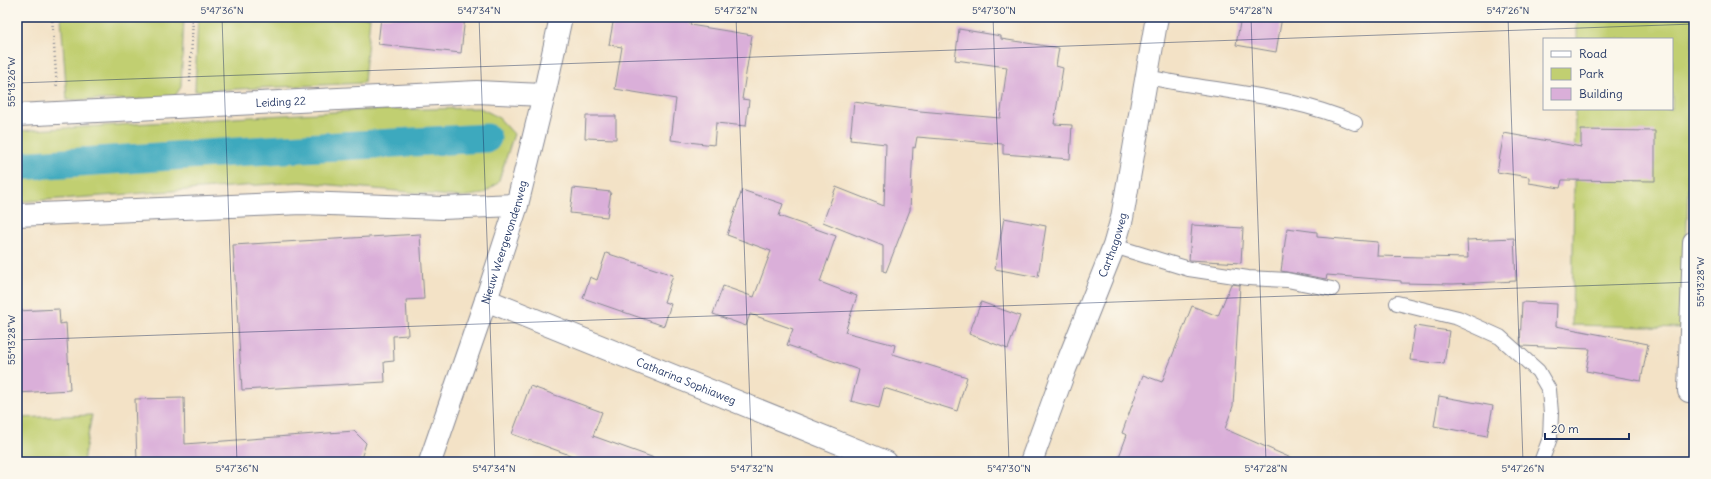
<svg xmlns="http://www.w3.org/2000/svg" width="1711" height="479" font-family="Delius,sans-serif">
<rect width="100%" height="100%" fill="#fbf7ec"/>
<filter id="ink" filterUnits="userSpaceOnUse"><feTurbulence type="fractalNoise" baseFrequency=".025" numOctaves="2"/><feDisplacementMap in="SourceGraphic" scale="8" xChannelSelector="R" yChannelSelector="G"/><feConvolveMatrix kernelMatrix="1 2 1 2 8 2 1 2 1" color-interpolation-filters="sRGB"/></filter>
<filter id="wash" filterUnits="userSpaceOnUse"><feTurbulence type="fractalNoise" baseFrequency=".012" numOctaves="4" result="noise"/><feDisplacementMap in="SourceGraphic" scale="16" xChannelSelector="R" yChannelSelector="G"/><feGaussianBlur stdDeviation="0.9" result="paint"/><feColorMatrix in="noise" values="0 0 0 0 0 0 0 0 0 0 0 0 0 0 0 0 0 1.4 0 .05"/><feComposite in="paint" operator="in"/></filter>
<g filter="url(#wash)">
<rect width="100%" height="100%" fill="#f3e2c6"/>
<path fill="#c1cf71" stroke="#6e7f68" d="M61 17H184L181 87 173 99 67 100Z
M198 17H370L364 83 195 91Z
M1577 17H1693L1684 328 1572 325 1575 109H1672V39H1577Z
M480 108 498 117 514 134 498 183 483 194 461 197 300 182 17 202V131L367 110Z
M92 415 83 462H17V418Z"/>
<g fill="none" stroke-linecap="round" stroke-linejoin="round">
<path stroke="#3ea9be" stroke-width="8" d="M284 149 487 138"/>
<path stroke="#3ea9be" stroke-width="29" d="M17 166 284 149 487 138"/>
</g>
<g id="blocks">
<path fill="#daafd9" d="M381 17H465L461 53 378 44Z
M614 17H669L691 21 690 25 752 35 742 99 749 100 746 126 716 123 714 145 671 140 676 99 615 89 622 47 609 45Z
M1241 17H1282L1276 52 1236 45Z
M959 29 1001 36V39L1059 48 1056 66 1063 68 1054 124 1072 125 1070 159 1003 154V144L917 137 915 148 913 147 910 210 886 272 883 271V246L823 222 836 187 884 206 886 144 850 140 854 102 920 111 1000 118 1007 67 955 60Z
M586 116H616V139L585 138Z
M1581 130 1655 131V181L1562 180 1560 188 1529 183V177L1497 172 1504 133 1581 147Z
M573 188 611 192 607 217 570 213Z
M742 190 783 204 779 216 836 236 820 282 857 296 845 332 895 345 893 354 967 377 957 411 884 388 879 408 851 401 859 370 787 345 793 329 750 314 746 326 713 314 723 286 754 297 771 251 727 235Z
M1004 218 1046 226 1038 277 995 269Z
M1192 225 1243 228 1241 263 1189 260Z
M1287 228 1317 232V237L1378 242 1377 256 1468 258 1467 240 1514 238 1516 281 1453 284 1401 283V281L1327 275 1326 279 1281 271Z
M420 234 424 299 406 300 408 335 393 336 394 361 384 362 385 382 242 390 233 245Z
M606 253 673 275 664 302 671 304 664 326 583 298 590 277 597 280Z
M1231 284 1240 285 1233 406 1225 429 1300 462H1117L1127 435 1122 433 1143 375 1162 382 1192 306 1218 316Z
M981 302 1020 316 1008 349 969 334Z
M1522 302 1557 304 1556 326 1648 344 1641 381 1586 371 1590 349 1522 346 1520 344Z
M59 309 60 324 66 323 70 390 17 393V311Z
M1415 326 1449 331 1444 364 1410 360Z
M530 386 602 412 593 436 657 459 656 462H589L512 434Z
M1439 396 1493 406 1487 436 1434 426Z
M184 398 185 444 354 431 366 443 360 462H137L135 399Z"/>
</g>
</g>
<g filter="url(#ink)">
<use href="#blocks" fill-opacity="0" stroke="#878892" stroke-width="1"/>
<g fill="none" stroke-linecap="round" stroke-linejoin="round">
<g stroke="#878892" stroke-width="16">
<path id="service" d="M1147 77C1216 92 1290 94 1355 123
M1114 246 1189 269 1248 278 1287 280 1332 289
M1397 303 1458 318 1500 337 1538 371 1549 390 1551 413 1550 438 1541 462"/>
</g>
<g stroke="#878892" stroke-width="24">
<g id="minor">
<path id="s1" d="M17 115 477 92 544 95"/>
<path d="M17 215 302 203 442 208 517 205"/>
<path id="s2" d="M486 300 886 462"/>
<path d="M1689 391 1694 242"/>
<path id="s3" d="M1031 462 1065 369 1114 246 1122 218 1157 17"/>
</g>
</g>
<g stroke="#878892" stroke-width="24">
<g id="tertiary">
<path id="s4" d="M430 462 486 300 517 205 544 95 561 17"/>
</g>
</g>
<path stroke="#878892" stroke-width="2.5" stroke-dasharray="1 3" stroke-linecap="butt" d="M52 17 57 88
M190 82 193 17"/>
<use href="#service" stroke="#fff" stroke-width="14"/>
<use href="#minor" stroke="#fff" stroke-width="22"/>
<use href="#tertiary" stroke="#fff" stroke-width="22"/>
</g>
</g>
<path fill="none" stroke="#1b2f5e" stroke-width="1" stroke-opacity="0.45" d="M222 17 237 462M479 17 495 462M736 17 752 462M993 17 1009 462M1251 17 1266 462M1508 17 1523 462M17 83 1694 24M17 340 1694 282"/>
<g text-anchor="middle" stroke-width="3" stroke-linejoin="round" paint-order="stroke">
<g font-size="11" fill="#1b2f5e" stroke="#fbf7ec">
<text dy="4" stroke="none"><textPath href="#s1" startOffset="264">Leiding 22</textPath></text>
<text dy="4" stroke="none"><textPath href="#s4" startOffset="232">Nieuw Weergevondenweg</textPath></text>
<text dy="4" stroke="none"><textPath href="#s3" startOffset="232">Carthagoweg</textPath></text>
<text dy="4" stroke="none"><textPath href="#s2" startOffset="216">Catharina Sophiaweg</textPath></text>
</g>
</g>
<rect width="1711" height="479" fill="none" stroke="#fbf7ec" stroke-width="44"/>
<rect x="1543" y="38" width="130" height="72" fill="#fbf7ec" stroke="#a1a7b3"/>
<rect x="1551" y="51" width="20" height="6" fill="#ffffff" stroke="#a1a7b3"/>
<text x="1579" y="58" font-size="12" fill="#1b2f5e">Road</text>
<rect x="1551" y="68" width="20" height="12" fill="#c1cf71" stroke="#a1a7b3"/>
<text x="1579" y="78" font-size="12" fill="#1b2f5e">Park</text>
<rect x="1551" y="88" width="20" height="12" fill="#daafd9" stroke="#a1a7b3"/>
<text x="1579" y="98" font-size="12" fill="#1b2f5e">Building</text>
<path d="M1545 433v6h84v-6" fill="none" stroke="#1b2f5e" stroke-width="2"/>
<text x="1551" y="433" font-size="12" fill="#1b2f5e" stroke="#fbf7ec" stroke-width="3" paint-order="stroke">20 m</text>
<rect x="22" y="22" width="1667" height="435" fill="none" stroke="#1b2f5e" stroke-width="1.5"/>
<g font-size="10" text-anchor="middle" fill="#1b2f5e">
<text x="222" y="14">5°47'36"N</text>
<text x="479" y="14">5°47'34"N</text>
<text x="736" y="14">5°47'32"N</text>
<text x="994" y="14">5°47'30"N</text>
<text x="1251" y="14">5°47'28"N</text>
<text x="1508" y="14">5°47'26"N</text>
<text transform="translate(11 82) rotate(-90)" y="4">55°13'26"W</text>
<text transform="translate(1700 282) rotate(-90)" y="4">55°13'28"W</text>
<text transform="translate(11 340) rotate(-90)" y="4">55°13'28"W</text>
<text x="237" y="472">5°47'36"N</text>
<text x="494" y="472">5°47'34"N</text>
<text x="752" y="472">5°47'32"N</text>
<text x="1009" y="472">5°47'30"N</text>
<text x="1266" y="472">5°47'28"N</text>
<text x="1523" y="472">5°47'26"N</text>
</g>
</svg>
